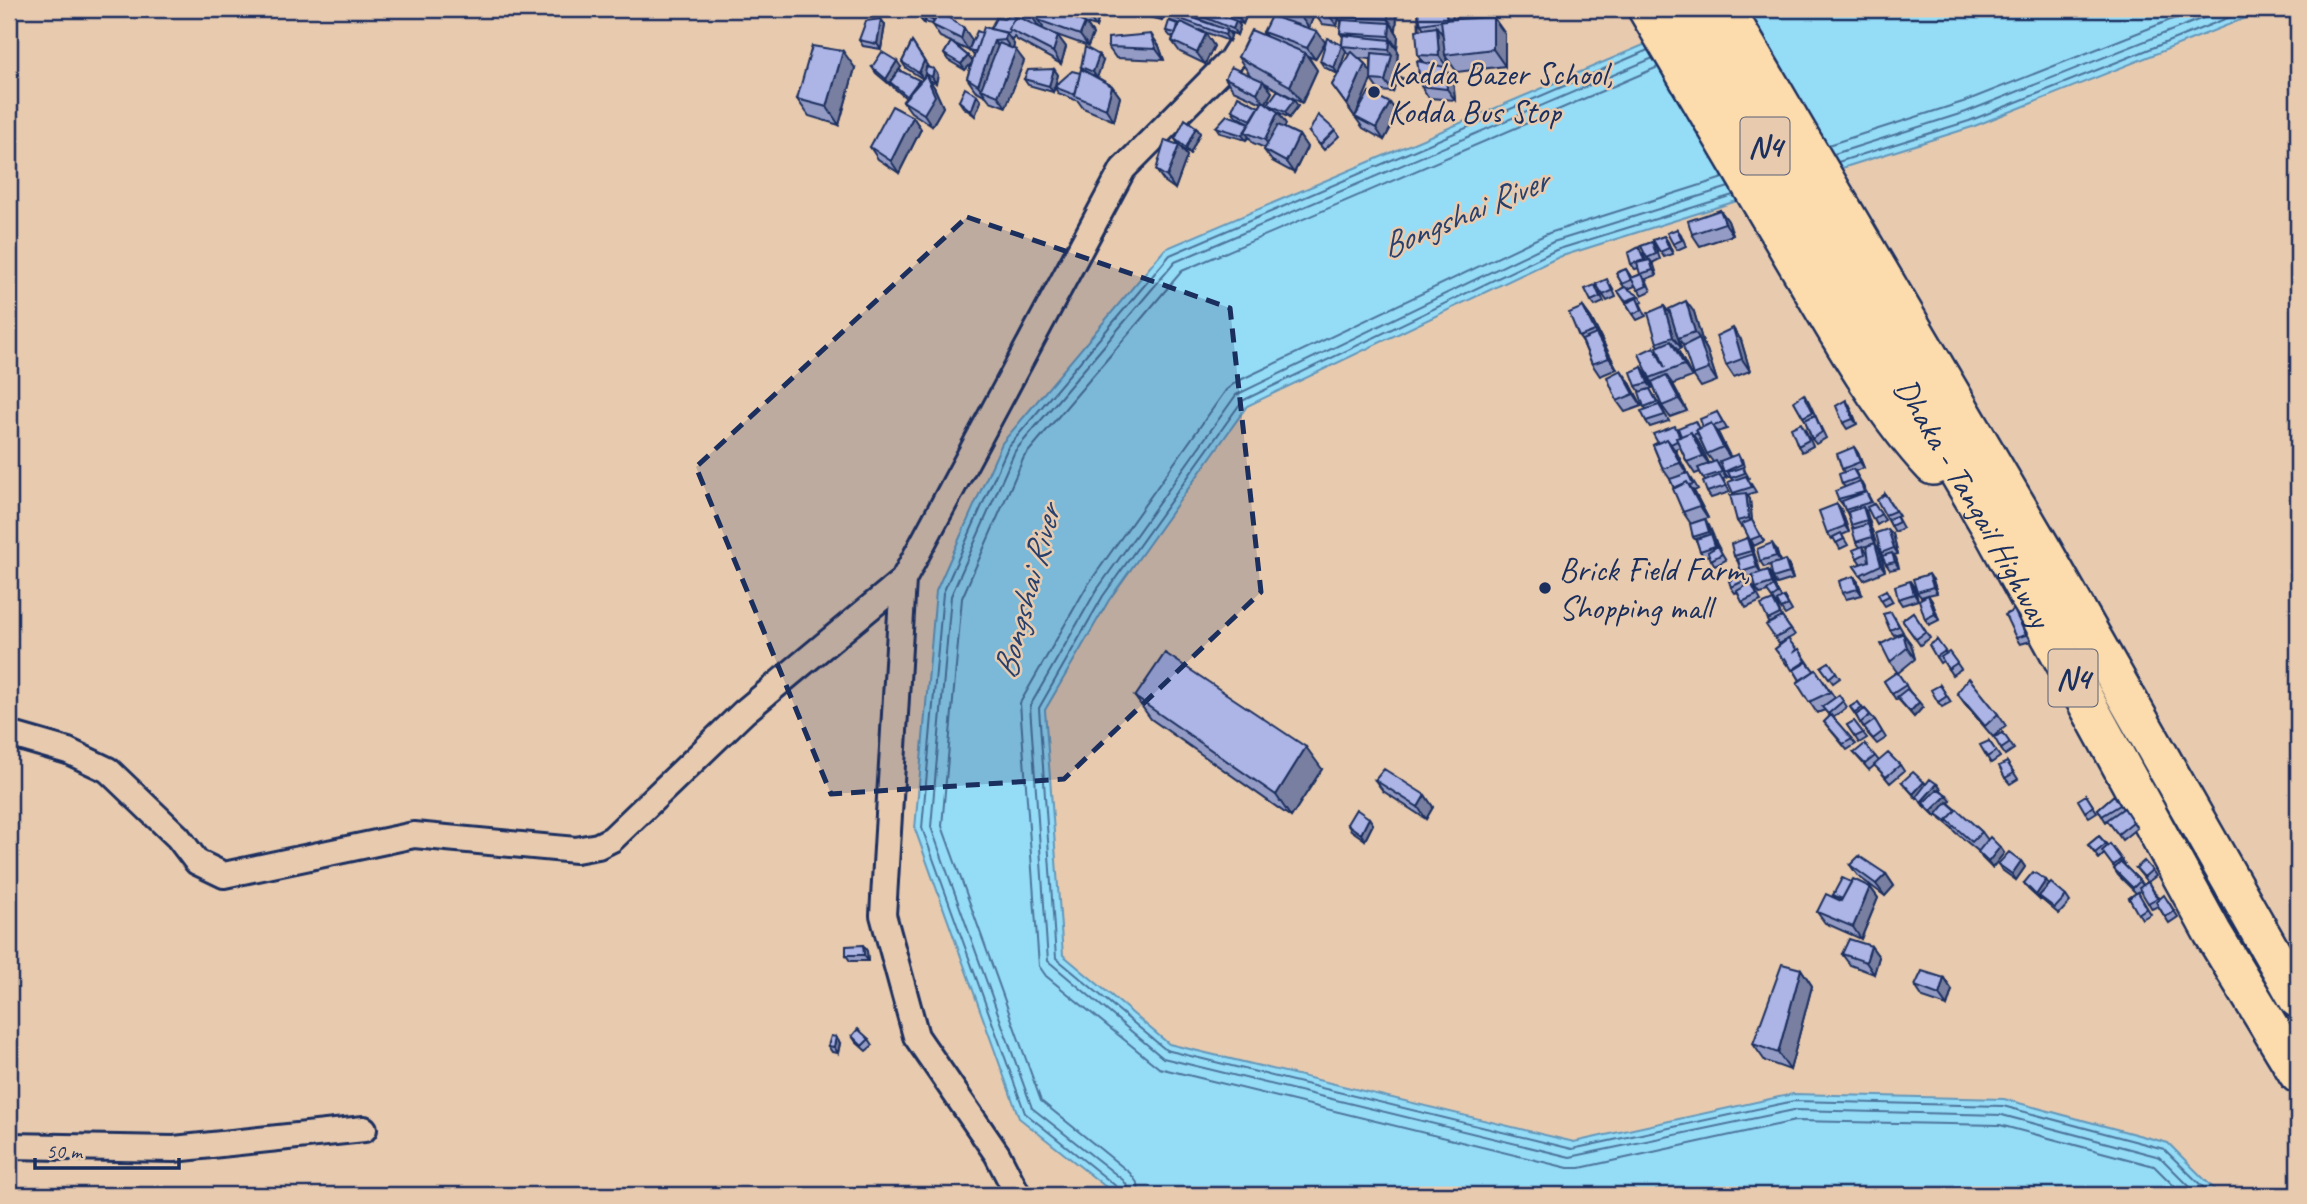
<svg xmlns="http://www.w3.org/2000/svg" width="2307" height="1204" font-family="Caveat,sans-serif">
<rect width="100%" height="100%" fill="#e8cbaf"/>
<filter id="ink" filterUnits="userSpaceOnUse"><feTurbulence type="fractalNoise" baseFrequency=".0143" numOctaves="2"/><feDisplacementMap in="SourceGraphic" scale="14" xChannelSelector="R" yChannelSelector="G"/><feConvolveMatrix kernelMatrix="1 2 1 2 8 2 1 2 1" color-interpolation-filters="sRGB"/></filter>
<g filter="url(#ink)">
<path fill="#95dcf7" stroke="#6497ba" stroke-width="2" d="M1728 9H2268L1972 127 1559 257 1247 406 1109 600 1045 710 1063 955 1169 1044 1574 1142 1793 1094 2004 1099 2168 1143 2220 1195H1116L1019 1118 915 829 936 591 1002 443 1165 249Z"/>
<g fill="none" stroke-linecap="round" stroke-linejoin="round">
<path stroke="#4c749b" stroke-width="2" d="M1828 145 1963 102 2198 9
M1834 154 1966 112 2226 9
M1838 162 1969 121 2250 9
M1723 178 1549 233 1236 382 1226 390 1087 586 1020 703 1039 966 1046 976 1159 1068 1568 1168H1580L1795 1121 2000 1125 2154 1166 2183 1195
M1729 187 1553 242 1236 395 1096 591 1030 706 1048 961 1163 1058 1570 1157 1794 1110 2002 1115 2160 1157 2198 1195
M1733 195 1556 250 1242 401 1103 596 1039 708 1056 958 1166 1050 1572 1149 1794 1101 2003 1106 2164 1149 2211 1195
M1120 1195 1117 1187 1025 1113 922 828 943 593 1008 447 1170 255 1648 50
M1129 1195 1128 1187 1123 1180 1032 1108 931 827 951 596 1015 451 1175 262 1653 58
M1139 1195 1138 1184 1130 1173 1041 1101 942 826 962 598 1024 457 1182 271 1658 67"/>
<g stroke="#1b2f5e" stroke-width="30">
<path id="minor" d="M1405 9 1407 66
M903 580 883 915 916 1036 997 1154 1018 1195
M9 734 68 751 108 770 178 837 197 862 224 875 414 835 576 850 598 846 612 839 744 712 903 580 1123 169 1231 60 1263 9
M9 1146 174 1149 364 1129"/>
</g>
<g stroke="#1b2f5e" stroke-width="42">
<g id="highway">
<path d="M1647 9C1698 95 1748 181 1799 267 1839 335 1879 408 1933 466"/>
<path id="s1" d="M1684 9 1991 528 2212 932 2298 1074"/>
<path d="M1725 9 2041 547 2298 999"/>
</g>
</g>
<use href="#minor" stroke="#e8cbaf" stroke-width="24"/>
<use href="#highway" stroke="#fcdcac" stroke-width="37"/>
</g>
<path fill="#949cc5" stroke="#1b2f5e" stroke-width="2" fill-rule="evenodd" d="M911 9H936L939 14 972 40 970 49 982 33 991 29 1004 19 1015 18 1016 16 1010 13 1007 9H1053L1059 11 1056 9H1072L1068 15 1077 19 1075 16 1099 17 1096 27 1086 24 1093 34 1088 46 1057 35 1066 47 1061 64 1017 40 1014 37 1013 39 1009 38 1014 44 1013 49 1024 61 1006 107 990 101 986 96 975 90 967 78 972 62 965 70 948 60 944 54 951 42 940 37 932 25 933 24 927 23 925 20 924 23ZM953 43 969 51V49L974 56 972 62 968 56Z
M1165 9 1162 20 1150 17 1146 11Z
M1174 9H1200L1201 10 1202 9H1252L1250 13 1244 10 1247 14 1243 24 1238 22 1240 26 1237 35 1227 31 1231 36 1229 41 1199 30 1206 34 1214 46 1205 64 1180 52 1172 41 1173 37 1170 36 1166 31 1180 24 1171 21 1167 16 1184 17 1214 25 1203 21 1201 18 1200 20 1175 10Z
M1313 9H1392L1397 15 1396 30H1395L1398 35 1397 48H1395L1398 51 1397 62 1400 66 1393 92 1379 91 1371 80 1355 116 1390 103 1398 114 1384 140 1363 128 1332 85 1338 74 1324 67 1320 61 1342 45 1343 37 1340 33 1341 22 1339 18 1337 26 1322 24 1314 13 1315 9ZM1346 51 1349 55 1338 73ZM1359 58 1371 59V72L1365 64Z
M1445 9H1451L1453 19H1457L1455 9H1490L1491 17H1493L1505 34V66L1457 72 1446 57 1447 67H1444L1453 79 1455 100 1429 98 1421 86 1424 63 1418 55 1424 29 1421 24Z
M1274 12 1314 15 1309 28 1325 42 1315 59 1308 56 1317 70 1302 103 1278 90 1298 106 1289 118 1278 112 1286 124 1284 128 1299 135 1307 147 1294 173 1272 161 1264 150 1265 148 1253 143 1249 137 1246 140 1220 133 1216 127 1250 123 1236 116 1232 110 1259 107 1262 103 1233 90 1225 78 1250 75 1238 57 1266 36 1263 32 1279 18ZM1265 83 1278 90 1268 104 1270 106 1266 103 1272 92Z
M881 19 885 25 881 49 863 46 859 40Z
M912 42 928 67 938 75 936 83 929 80 934 87 943 107 932 126 911 112 903 101 906 98 894 88 891 84 890 85 876 73 872 67H901L897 74 919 80 920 82 923 79 906 68 902 62Z
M1159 46 1164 60 1116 58 1108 47Z
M1103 61 1097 77 1112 86 1120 97 1114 121 1083 108 1078 101 1058 93 1055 88 1053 92 1028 85 1024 79 1054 69 1058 75 1055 86 1080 73 1083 69 1081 67Z
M855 68 839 125 809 116 797 99Z
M977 95 981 101 975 116 963 107 959 101Z
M913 117 921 129 899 173 878 159 870 147Z
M1196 127 1200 133 1190 154 1180 146 1187 156 1175 189 1164 181 1156 170 1178 144 1175 139Z
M1335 130 1339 136 1324 150 1309 132Z
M1720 210 1728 221 1733 235 1700 246 1692 234Z
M1677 229 1681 234 1686 246 1677 250 1673 244Z
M1664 236 1668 242 1673 254 1664 257 1653 240Z
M1652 242 1656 248 1660 259 1652 263 1657 275 1646 279 1651 291 1642 295 1633 281 1635 286 1628 289 1639 296 1643 302 1640 303 1646 316 1637 320 1618 291 1624 287 1616 273 1626 269 1632 278 1641 274 1639 268 1635 269 1631 264 1643 253 1646 261 1649 260 1641 246Z
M1611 285 1616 297 1607 301 1603 295Z
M1599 291 1604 302 1595 306 1591 301Z
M1664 306 1672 317 1681 348 1678 350 1692 377 1673 384 1687 411 1670 417 1662 406 1650 378 1654 347 1660 356 1659 346 1657 343Z
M1583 307 1591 318 1617 369 1600 376 1592 364 1583 343 1579 337Z
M1694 312 1703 343 1707 350 1717 381 1701 387 1693 375 1684 346 1678 338Z
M1741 340 1750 371 1734 377 1726 365Z
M1642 367 1646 373 1652 388 1650 389 1669 421 1650 427 1646 421V410L1640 392 1636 386Z
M1629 381 1642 406 1625 412 1617 401Z
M1808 400 1826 438 1816 444 1812 439 1805 420 1794 401Z
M1850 406 1857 424 1847 429 1843 423Z
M1717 412 1727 429 1717 432 1730 456 1742 459 1745 471 1749 478 1748 479 1756 492 1747 495 1750 499 1752 521 1764 541 1754 546 1744 526 1741 527 1737 521 1734 494 1733 493V481L1730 477H1728L1724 472 1721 463 1718 464 1726 478 1723 479 1730 492 1711 498 1707 492 1705 481 1700 472 1695 474 1687 462 1680 447 1675 449 1687 473 1692 479 1698 489 1694 491 1708 518 1696 522 1709 525 1718 547 1726 560 1715 566 1709 555 1704 557 1700 551 1697 542 1693 537 1691 524 1683 512 1670 479 1663 469 1653 445 1679 431 1681 436 1703 427ZM1700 439 1707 454 1713 462 1709 464 1697 440Z
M1805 429 1813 446 1802 452 1798 446Z
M1854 447 1858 453 1864 468 1855 471 1873 504H1874L1885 520 1877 525 1869 510 1865 511 1871 526H1869L1872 530 1875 543 1879 549 1885 571 1864 580 1854 566 1861 564 1857 558 1860 547 1856 542 1854 529 1851 525 1848 515 1843 505 1838 499 1845 487 1842 484 1844 472 1842 469ZM1873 544 1869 558 1867 552 1863 547Z
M1885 494 1899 516 1897 517 1903 528 1895 532 1885 515Z
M1837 504 1841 509 1849 532 1842 535 1848 545 1840 549 1834 538 1832 539 1827 533Z
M1893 534 1898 554 1894 555 1896 558 1899 568 1890 570 1886 564 1881 553Z
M1747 538 1751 544 1761 573 1768 570 1772 576 1776 589 1782 599 1784 597 1792 611 1785 615 1777 603 1776 604 1768 592 1760 594 1756 588 1753 576 1748 577 1761 601 1746 608 1737 592 1735 593 1731 587 1742 574 1738 562 1734 556Z
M1776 549 1780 562 1789 566 1793 579 1777 584 1773 578V564L1764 567 1760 561Z
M1933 580 1937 593 1928 595 1932 601 1939 620 1929 625 1925 619 1928 595 1921 597 1917 592Z
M1858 582 1862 595 1846 599 1842 593Z
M1914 587 1918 600 1902 605 1898 599Z
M1886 590 1893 602 1885 606 1881 600Z
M1777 606 1782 617 1795 635 1788 639 1797 650 1799 649 1814 671 1816 670 1835 698 1839 695 1847 707 1833 718 1856 744 1847 750 1824 722 1830 716 1825 710 1817 713 1797 683 1800 680 1797 675 1789 664 1787 665 1775 649 1785 641 1779 644 1775 638 1768 620Z
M2014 610 2018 616 2031 641 2020 644 2016 638Z
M1913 612 1930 638 1920 645 1902 620Z
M1895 618 1903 632 1894 635 1890 630Z
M1903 633 1911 644 1915 659 1898 673 1910 692 1923 707 1914 717 1898 699 1896 700 1884 681 1897 672 1890 662Z
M1937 640 1946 654 1949 652 1961 669 1952 675 1943 661 1940 663 1936 657Z
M1829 662 1840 678 1833 683 1821 667Z
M1940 685 1951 702 1942 707 1938 702Z
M1957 693 1998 714 2006 726 1993 737 1965 704Z
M1135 697 1322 769 1291 817 1151 719Z
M1858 702 1864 710 1865 709 1875 720 1886 738 1877 744 1868 734 1850 707Z
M1854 721 1867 738 1859 743 1847 725Z
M2003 733 2014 749 2005 755 2001 749Z
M1989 741 2000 757 1991 763 1987 757Z
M1854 753 1875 756 1879 761 1900 765 1904 771 1890 783 1875 765 1869 770Z
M2007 762 2018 779 2010 784 2005 778Z
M1375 780 1425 795 1433 807 1426 819 1383 791Z
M1902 782H1924L1926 784H1937L1941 789V790L1951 800 1949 803 1982 832 1988 840 2000 847 2004 853 1992 868 1982 858 1978 851 1955 832 1952 828 1941 819 1938 814 1936 817 1926 807 1925 808 1919 798 1917 799Z
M2086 795 2097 812 2089 817 2085 812Z
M2114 795 2123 809 2124 808 2137 828 2122 840 2108 821 2106 822 2098 809Z
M1369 818 1373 824 1365 840 1351 830 1347 824Z
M2099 836 2108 846 2110 844 2125 864 2124 865 2143 885 2147 882 2136 868 2152 870 2156 876 2148 882 2159 899 2168 901 2178 917 2169 923 2158 906 2152 909 2141 890 2138 893 2151 914 2142 919 2129 898 2136 893 2118 875 2114 869 2115 868 2104 854 2099 859 2088 845Z
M2021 861 2025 867 2016 880 2002 870 1998 864Z
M1850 865 1886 874 1894 886 1885 896 1858 876Z
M2046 880 2049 885 2066 896 2070 902 2059 914 2041 899 2040 900 2028 889 2024 883Z
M1851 882 1870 887 1878 898 1861 939 1825 923 1817 912 1835 898 1833 895Z
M863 945 867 951 868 961H850L846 955Z
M1871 946 1879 957 1874 974 1850 965 1842 954Z
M1801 969 1812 986 1790 1070 1765 1061 1753 1044Z
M1915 986 1952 990 1947 1006 1923 998Z
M852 1036 869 1039 873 1045 866 1051 856 1042Z
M840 1043 838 1053 832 1052 828 1046Z"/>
<path fill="#787fa0" stroke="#1b2f5e" stroke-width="2" d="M924 9H929L923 17 925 20 924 23 920 18Z
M936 9 940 15 936 25 932 20Z
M1039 9H1041L1048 19 1038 20 1043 27 1041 30 1033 18Z
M1065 9H1072L1067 17 1063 11Z
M1160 9H1165L1162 20 1158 15Z
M1198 9H1200L1203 13 1199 15 1201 18 1200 20 1196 15Z
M1243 9 1247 14 1243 24 1239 18Z
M1304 9H1310L1314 15 1309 28 1301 17Z
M1330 9H1341L1337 26 1329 15Z
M1388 9H1392L1397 15 1396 30 1388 19Z
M1445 9H1451L1455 31 1447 20Z
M1484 9H1490L1493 23V17L1505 34V66L1493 49V26L1486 15Z
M1095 11 1099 17 1096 27 1092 21Z
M881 19 885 25 881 49 877 44Z
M1236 21 1240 26 1237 35 1233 29Z
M1085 23 1093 34 1088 46 1080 35Z
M1390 23 1398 35 1397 48 1389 36Z
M1437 27 1445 38V55L1446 57 1447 67 1439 56Z
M964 28 972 40 969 51 961 39Z
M1227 30 1231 36 1229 41 1225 35Z
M1317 31 1325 42 1315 59 1307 48Z
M1006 33 1014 44 1013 52 1005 40Z
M1151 34 1159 46 1164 60 1156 49Z
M1206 34 1214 46 1205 64 1197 53Z
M1058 36 1066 47 1061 64 1053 52Z
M1390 40 1398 51 1397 62 1400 66 1393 92 1385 81 1392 55 1389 50Z
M994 41 1002 52 981 89 986 96 978 85Z
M912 42 928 67 923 79 919 73Z
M1342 45 1346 51 1338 74 1334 68Z
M1016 50 1024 61 1006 107 998 96Z
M843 51 855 68 839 125 827 107Z
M1305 53 1317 70 1302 103 1290 86Z
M1099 55 1103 61 1097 78 1093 72Z
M968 56 973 62 965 70 961 64Z
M897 61 901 67 890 85 886 79Z
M1365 64 1373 75 1355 117 1347 105Z
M1445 67 1453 79 1455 100 1447 89Z
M934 69 938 75 936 83 932 77Z
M1054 69 1058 75 1053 92 1049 86Z
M926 75 934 87 943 107 932 126 924 114Z
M1263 81 1272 92 1265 104 1257 93Z
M1112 86 1120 97 1114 121 1106 109Z
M977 95 981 101 975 116 971 111Z
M1294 100 1298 106 1289 118 1285 112Z
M1390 103 1398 114 1384 140 1376 128Z
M1278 112 1286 124 1273 152 1265 140Z
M913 117 921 129 899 173 891 161Z
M1250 124 1245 132 1249 137 1246 140 1242 135Z
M1196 127 1200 133 1190 154 1186 148Z
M1299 135 1307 147 1294 173 1286 162Z
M1179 145 1187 156 1175 189 1167 177Z
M1720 210 1728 221 1733 235 1725 223Z
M1664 236 1668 242 1673 254 1669 248Z
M1650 260 1654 265 1657 275 1653 270Z
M1686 301 1694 312 1703 343 1707 350 1717 381 1709 369 1699 338 1695 332Z
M1664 306 1672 317 1681 348 1673 337Z
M1583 307 1591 318 1603 342 1595 331Z
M1733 328 1741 340 1750 371 1742 359Z
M1596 334 1604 345 1617 369 1609 358Z
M1671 341 1679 352 1692 377 1684 365Z
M1642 367 1646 373 1652 388 1648 383Z
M1621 370 1629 381 1642 406 1634 394Z
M1666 375 1674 386 1687 411 1679 399Z
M1846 400 1850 406 1857 424 1853 419Z
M1711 423 1719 434 1731 459 1723 447Z
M1691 432 1699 443 1711 467 1703 456Z
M1667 439 1675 450 1688 475 1680 463Z
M1854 447 1858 453 1864 468 1860 462Z
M1687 482 1695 493 1708 518 1700 506Z
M1746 493 1750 499 1752 521 1764 541 1749 518Z
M1837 504 1841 509 1849 532 1845 526Z
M1863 507 1867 513 1871 526 1867 520Z
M1705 519 1715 539 1719 552 1709 532Z
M1868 524 1872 530 1876 543 1872 537Z
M1888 529 1893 534 1898 554 1894 548Z
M1747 538 1751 544 1761 573 1757 567Z
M1772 543 1776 549 1780 562 1776 556Z
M1875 543 1879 549 1885 571 1881 565Z
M1892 553 1896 558 1899 568 1895 562Z
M1785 560 1789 566 1793 579 1789 573Z
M1768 570 1772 576 1776 589 1772 583Z
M1929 574 1933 580 1937 593 1933 587Z
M1854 576 1858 582 1862 595 1858 589Z
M1910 581 1914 587 1918 600 1914 594Z
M1928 595 1932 601 1939 620 1935 614Z
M1903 633 1911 644 1915 659 1907 648Z
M1919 702 1923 707 1914 717 1910 712Z
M1306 747 1322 769 1291 817 1276 795Z
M1924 782 1928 788 1917 799 1913 794Z
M1937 784 1941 789 1927 806 1923 803 1926 807 1925 808 1921 802Z
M1425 795 1433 807 1426 819 1418 807Z
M1947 795 1951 800 1936 817 1931 811Z
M1369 818 1373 824 1365 840 1361 834Z
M2000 847 2004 853 1992 868 1988 862Z
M2021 861 2025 867 2016 880 2012 874Z
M1886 874 1894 886 1885 896 1876 884Z
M2046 880 2050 886 2039 896 2041 899 2040 900 2036 895Z
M1870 887 1878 898 1861 939 1853 927Z
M863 945 867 951 868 961 864 955Z
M1871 946 1879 957 1874 974 1866 962Z
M1801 969 1812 986 1790 1070 1778 1053Z
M1944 978 1952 990 1947 1006 1939 995Z
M836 1037 840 1043 838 1053 834 1047Z"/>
<path fill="#acb5e5" stroke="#1b2f5e" stroke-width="2" d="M911 9H924L920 18Z
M927 9H936L932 20 923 17Z
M1016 9H1039L1033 18Z
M1044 9H1053L1085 23 1080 35 1038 20Z
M1078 9H1091L1095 11 1092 21 1075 16Z
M1147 9H1160L1158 15 1146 11Z
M1181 9H1198L1196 15Z
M1202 9H1206L1236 21 1233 29 1199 15Z
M1216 9H1242L1239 18Z
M1276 9H1304L1301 17 1274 12Z
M1315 9H1330L1329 15 1314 13Z
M1338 9H1388V19L1338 17Z
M1417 9H1445L1447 20 1421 24Z
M1455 9H1484L1486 15 1472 18 1457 19Z
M1169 10 1182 14 1180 20 1167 16Z
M940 12 964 28 961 39 932 25Z
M1011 14 1015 18 1008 29 1010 31 1009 33 990 29 996 18 1004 19Z
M1185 15 1227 30 1225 35 1183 20Z
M1016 16 1058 36 1053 52 1008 29Z
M1271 16 1317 31 1307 48 1263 32Z
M1493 17V49L1445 55 1441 20Z
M881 19 877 44 859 40 866 21Z
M1342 20 1390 23 1389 36 1340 33Z
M1169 21 1178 24 1176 33 1166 31Z
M1181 22 1206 34 1197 53 1172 41Z
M984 27 1006 33 1005 40 994 41 978 85 967 78Z
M1437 27 1439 56 1418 55 1416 30Z
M1251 30 1305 53 1290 86 1238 57Z
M977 31 982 33 975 53 969 49Z
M1151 34 1156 49 1108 47V38Z
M1343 35 1390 40 1389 50 1342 46Z
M1327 38 1342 45 1334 68 1320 61Z
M912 42 924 61 919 73 902 62Z
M951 42 968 56 961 64 944 54Z
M999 43 1016 50 998 96 981 89Z
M812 46 843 51 827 107 797 99Z
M1085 47 1099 55 1093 72 1081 67Z
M1351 51 1365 64 1347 105 1332 85Z
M882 52 897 61 886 79 872 67Z
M1372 53 1392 55 1385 81 1371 80Z
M1417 61 1445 67 1447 89 1421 86Z
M926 67 934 69 932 77 925 74Z
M1231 67 1263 81 1257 93 1225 78Z
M1054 69 1049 86 1024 79 1028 70Z
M1081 69 1112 86 1106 109 1075 96Z
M899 70 919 80 907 96 890 82Z
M1072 71 1080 73 1075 95 1054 87Z
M926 75 935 96 924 114 903 101Z
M965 88 977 95 971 111 959 101Z
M1278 90 1294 100 1285 112 1268 104Z
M1369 92 1390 103 1376 128 1355 117Z
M1238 96 1259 107 1251 120 1232 110Z
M1263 101 1278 112 1265 140 1245 132Z
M892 106 913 117 891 161 870 147Z
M1227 115 1250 123 1242 135 1216 127Z
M1318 115 1335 130 1320 145 1309 132Z
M1185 119 1196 127 1186 148 1175 139Z
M1278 125 1299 135 1286 162 1264 150Z
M1165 140 1179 145 1167 177 1156 170Z
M1720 210 1725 223 1692 234 1688 221Z
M1677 229 1682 240 1673 244 1667 233Z
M1664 236 1669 248 1660 252 1653 240Z
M1652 242 1656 254 1647 258 1641 246Z
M1639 247 1644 260 1631 264 1628 253Z
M1650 260 1653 270 1640 274 1637 263Z
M1626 269 1631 280 1622 284 1616 273Z
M1642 274 1647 286 1638 290 1631 278Z
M1607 279 1612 291 1603 295 1596 284Z
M1595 285 1600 297 1591 301 1585 289Z
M1625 287 1639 296 1625 301 1618 291Z
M1637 298 1642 310 1633 314 1626 303Z
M1686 301 1695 332 1678 338 1669 309Z
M1664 306 1673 337 1657 343 1648 313Z
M1583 307 1595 331 1579 337 1569 313Z
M1733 328 1742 359 1726 365 1716 336Z
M1596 334 1609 358 1592 364 1582 340Z
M1699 338 1709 369 1693 375 1683 346Z
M1671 341 1684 365 1650 378 1639 354 1654 347 1665 368 1657 347Z
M1642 367 1648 383 1636 386 1631 372Z
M1621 370 1634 394 1617 401 1607 377Z
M1666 375 1679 399 1662 406 1652 382Z
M1650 389 1657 402 1644 407 1639 392Z
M1804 394 1813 412 1803 417 1794 401Z
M1846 400 1853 419 1843 423 1836 406Z
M1659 405 1665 415 1646 421 1641 411Z
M1717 412 1723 423 1713 426 1711 423 1703 427 1700 419Z
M1815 415 1822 432 1812 439 1805 420Z
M1695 421 1699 429 1696 430 1698 433 1692 435 1691 432 1681 436 1678 428Z
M1711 423 1723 447 1707 454 1696 430Z
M1801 423 1809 440 1798 446 1791 428Z
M1675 426 1680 437 1676 438 1677 441 1671 444 1667 439 1658 443 1653 434Z
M1691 432 1703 456 1687 462 1676 438Z
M1667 439 1680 463 1663 469 1653 445Z
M1854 447 1860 462 1842 469 1837 454Z
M1738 454 1742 464 1724 472 1720 461Z
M1716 461 1722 472 1703 478 1698 468Z
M1743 467 1745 473 1731 478 1728 472Z
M1853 469 1858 478 1842 484 1839 474Z
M1688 473 1693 484 1689 485 1687 482 1674 488 1670 479Z
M1720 475 1726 486 1707 492 1703 482Z
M1746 476 1752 487 1733 493 1728 482Z
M1860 481 1864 492 1838 499 1835 491Z
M1687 482 1700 506 1683 512 1673 489Z
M1866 492 1871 502 1845 510 1842 501Z
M1746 493 1749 518 1737 521 1730 495Z
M1885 494 1895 511 1885 515 1877 500Z
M1837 504 1845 526 1827 533 1819 511Z
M1874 504 1881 514 1873 519 1867 507Z
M1863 507 1867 520 1851 525 1848 512Z
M1896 516 1899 522 1891 526 1888 519Z
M1705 519 1709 532 1693 537 1690 524Z
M1752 520 1760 536 1750 540 1742 524Z
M1868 524 1872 537 1856 542 1852 529Z
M1888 529 1894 548 1881 553 1876 533Z
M1841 533 1844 539 1836 543 1833 537Z
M1711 534 1715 546 1700 551 1696 539Z
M1747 538 1751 551 1734 556 1731 544Z
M1772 543 1776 556 1760 561 1757 549Z
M1875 543 1881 565 1860 575 1854 566 1869 561 1867 546Z
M1718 546 1722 554 1711 560 1708 552Z
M1863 546 1865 554 1857 558 1853 550Z
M1892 553 1895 562 1886 564 1882 556Z
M1753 554 1757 567 1741 572 1738 559Z
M1785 560 1789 573 1773 578 1770 565Z
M1768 570 1772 583 1756 588 1753 575Z
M1745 573 1748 579 1731 587 1729 581Z
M1929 574 1933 587 1917 592 1913 579Z
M1854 576 1858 589 1842 593 1839 581Z
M1910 581 1914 594 1898 599 1895 586Z
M1751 583 1757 595 1742 602 1737 591Z
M1774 586 1778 594 1772 598 1767 591Z
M1886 590 1889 596 1881 600 1878 594Z
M1928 595 1935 614 1925 619 1919 600Z
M1784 597 1788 605 1781 609 1777 601Z
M1773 600 1780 614 1768 620 1761 605Z
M2014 610 2026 635 2016 638 2005 615Z
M1891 612 1899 626 1890 630 1883 614Z
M1913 612 1926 632 1916 639 1902 620Z
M1782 617 1791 630 1775 638 1766 625Z
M1903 633 1907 648 1890 662 1881 644Z
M1788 639 1796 649 1793 653 1799 649 1806 661 1792 670 1785 658 1783 659 1775 649Z
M1937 640 1945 651 1936 657 1929 645Z
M1949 652 1957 663 1948 669 1941 657Z
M1165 653 1306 747 1276 795 1135 697Z
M1807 662 1814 671 1800 680 1794 670Z
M1829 662 1836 672 1829 678 1821 667Z
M1816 670 1830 692 1809 702 1797 683Z
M1897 672 1906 685 1892 694 1884 681Z
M1969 678 1998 714 1985 726 1957 693Z
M1940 685 1947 696 1938 702 1931 690Z
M1907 689 1919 702 1910 712 1897 697Z
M1839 695 1843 701 1828 714 1822 707Z
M1858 702 1862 708 1855 713 1850 707Z
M1865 709 1870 715 1860 723 1856 715Z
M1831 715 1852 739 1843 744 1824 722Z
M1875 720 1882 732 1873 739 1864 728Z
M1854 721 1863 733 1855 737 1847 725Z
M2003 733 2010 743 2001 749 1994 737Z
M1989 741 1996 751 1987 757 1980 745Z
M1865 744 1875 756 1865 764 1854 753Z
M1888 753 1900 765 1886 777 1874 765Z
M2007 762 2014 773 2005 778 1999 766Z
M1384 769 1425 795 1418 807 1375 780Z
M1913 772 1924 782 1913 794 1902 782Z
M1930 779 1937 784 1921 802 1917 796Z
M1938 789 1947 795 1931 811 1923 803Z
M2086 795 2093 806 2085 812 2078 800Z
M2114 795 2120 805 2102 816 2098 809Z
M1947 802 1956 810 1947 820 1948 822 1937 814Z
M2124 808 2133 822 2118 834 2107 820Z
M1356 809 1369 818 1361 834 1347 824Z
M1957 809 1982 832 1972 842 1947 820Z
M2099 836 2106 844 2095 853 2088 845Z
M1990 837 2000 847 1988 862 1978 852Z
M2110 844 2121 859 2113 866 2102 851Z
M2009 852 2021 861 2012 874 1998 864Z
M1859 856 1886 874 1876 884 1850 865Z
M2144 861 2152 870 2144 877 2136 868Z
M2121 862 2140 881 2133 888 2114 869Z
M2033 872 2046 880 2036 895 2024 883Z
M1842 878 1851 882 1842 899 1833 895Z
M1853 879 1870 887 1853 927 1817 912 1826 894 1841 901Z
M2148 882 2157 898 2148 903 2139 888Z
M2051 883 2066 896 2055 908 2039 896Z
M2138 892 2147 908 2138 914 2129 898Z
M2164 895 2174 911 2165 917 2156 902Z
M1849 939 1871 946 1866 962 1842 954Z
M863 945 864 955H846V946Z
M1782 964 1801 969 1778 1053 1753 1044Z
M1922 971 1944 978 1939 995 1915 986Z
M858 1029 869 1039 862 1046 852 1036Z
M831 1036 836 1037 834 1047 828 1046Z"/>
</g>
<path fill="#1b2f5e" fill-opacity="0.2" stroke="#1b2f5e" stroke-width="5" stroke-dasharray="14 9" stroke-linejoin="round" d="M967 217 1230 308 1261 592 1064 779 831 794 696 467Z"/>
<g fill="#1b2f5e" stroke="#e8cbaf" stroke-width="2.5">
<circle cx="1374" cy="92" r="7"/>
<circle cx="1545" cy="588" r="7"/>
</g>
<g text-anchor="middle" stroke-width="5" stroke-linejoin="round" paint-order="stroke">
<g fill="#e8cbaf" stroke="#585e76" stroke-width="2">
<rect x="1740.5" y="117.5" width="49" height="57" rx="5"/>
<rect x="2048.5" y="649.5" width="49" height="57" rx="5"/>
</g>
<g font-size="32" font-weight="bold" fill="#1b2f5e">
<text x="1765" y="157">N4</text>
<text x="2073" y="689">N4</text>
</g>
<g font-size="33" fill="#1b2f5e" stroke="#e8cbaf" text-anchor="start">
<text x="1388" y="85">Kadda Bazer School,<tspan x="1388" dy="38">Kodda Bus Stop</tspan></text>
<text x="1559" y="581">Brick Field Farm,<tspan x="1559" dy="38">Shopping mall</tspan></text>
</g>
<g font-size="33" fill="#1b2f5e" stroke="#e8cbaf">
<text dy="12" stroke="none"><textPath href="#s1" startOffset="572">Dhaka - Tangail Highway</textPath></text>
</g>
<g font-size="35" font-style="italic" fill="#27406d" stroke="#e8cbaf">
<text transform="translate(1464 213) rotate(-23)" y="12">Bongshai River</text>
<text transform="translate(1026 592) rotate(-75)" y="12">Bongshai River</text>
</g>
</g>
<rect width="2307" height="1204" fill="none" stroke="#e8cbaf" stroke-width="35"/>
<rect x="18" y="18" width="2272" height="1169" fill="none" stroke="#1b2f5e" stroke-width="2.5" filter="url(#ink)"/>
<path d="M35 1158v10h144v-10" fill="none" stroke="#1b2f5e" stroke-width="3.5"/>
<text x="46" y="1158" font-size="21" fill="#1b2f5e" stroke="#e8cbaf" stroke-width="5" paint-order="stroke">50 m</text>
</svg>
